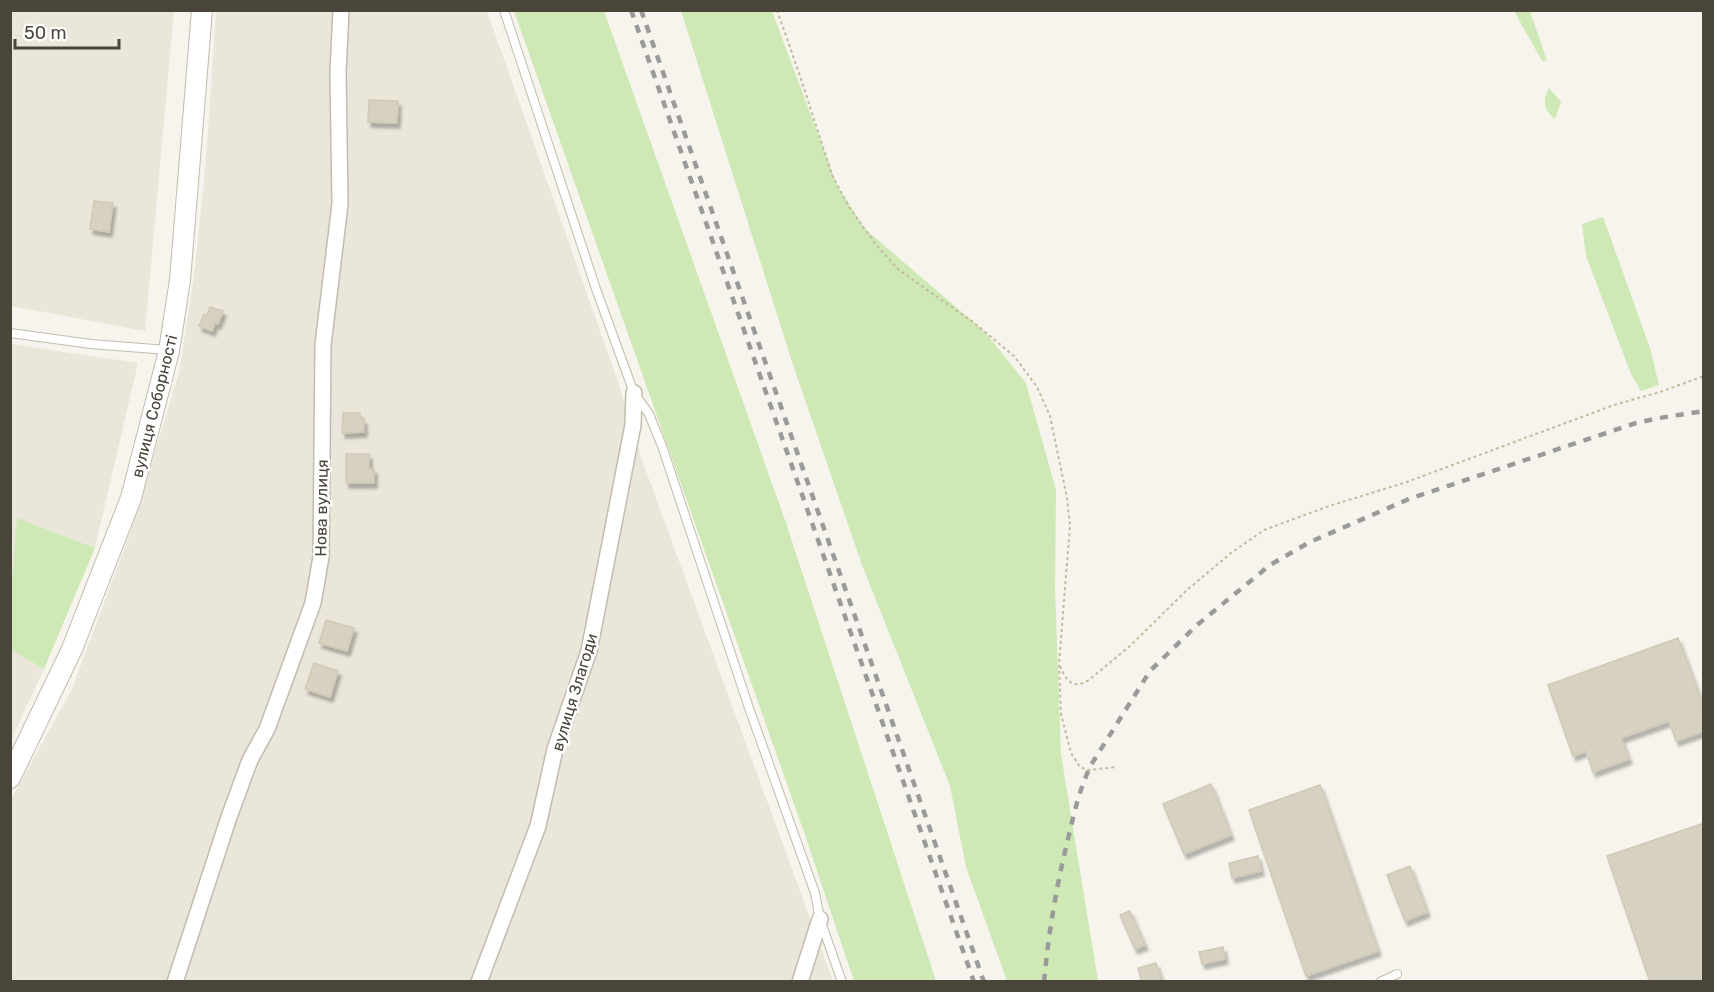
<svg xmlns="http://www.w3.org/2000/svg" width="1714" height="992" font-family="Rubik,sans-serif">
<defs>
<filter id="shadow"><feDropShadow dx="3" dy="5" stdDeviation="1.5" flood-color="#0004"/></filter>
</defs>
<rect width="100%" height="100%" fill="#f6f4ec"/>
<path fill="#eae6da" d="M10 11H174L145 331 11 306Z
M216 11H487L616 376 642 460 833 981H11L10 801 72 689 130 533 179 373 194 277 206 161Z
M11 344 138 363 95 548 18 519 11 595Z
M11 650 44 669 11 740Z"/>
<path fill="#cee9b6" d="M514 11H604L786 523 936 981H854L806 838Z
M681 11H772L837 185 864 228 985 332 1026 383 1056 490 1055 589 1061 754 1098 981H1007L966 867 950 786 862 565 793 365Z
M1514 11H1530L1547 61H1542Z
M1549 88 1561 102 1555 119C1544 111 1542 100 1549 88Z
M1603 217 1650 348 1659 385 1641 391 1631 374 1586 256 1582 224Z
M17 518 95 548 44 669 11 650V595Z"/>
<path fill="#d7d1c1" stroke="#d2c9b5" stroke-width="1.5" filter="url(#shadow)" d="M369 100 398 101 397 123 368 122Z
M94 201 113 203 109 232 90 229Z
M210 307 223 311 218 324 215 323 212 331 199 326 204 314 207 316Z
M343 413H360V419H364V432L342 433Z
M346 454H369V469H374V483H346Z
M326 620 354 628 347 651 319 643Z
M1678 638 1704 709V731L1676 741 1669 721 1621 738 1629 759 1593 772 1586 751 1573 756 1548 685Z
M314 663 338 671 330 697 305 689Z
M1211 784 1231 835 1184 854 1163 804Z
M1320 785 1378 951 1306 976 1249 810Z
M1704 823V982H1650L1607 856Z
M1258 856 1261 871 1232 878 1229 863Z
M1410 866 1427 912 1405 921 1387 875Z
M1130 911 1145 945 1135 949 1120 915Z
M1223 947 1225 959 1202 964 1199 952Z
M1156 963 1162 982H1142L1138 968Z"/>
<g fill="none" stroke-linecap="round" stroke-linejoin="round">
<g stroke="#c1bcae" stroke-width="10">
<path id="service" d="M504 10 596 289 634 393 649 414 662 446 749 708 815 893 820 919 842 982
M10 333 91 344 167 350
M1380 982 1397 974"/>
</g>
<g stroke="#c1bcae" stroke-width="18">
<path id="minor" d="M175 982 229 817 250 760 267 729 313 603 321 557 323 345 340 204 338 72 341 10
M479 982 538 826 555 749 589 651 633 425 634 393
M800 982 820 919"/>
</g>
<g stroke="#c1bcae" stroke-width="22">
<path id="tertiary" d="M10 778 72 649 131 498 169 351 180 280 202 10"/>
</g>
<path stroke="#c3baa0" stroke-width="2" stroke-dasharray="3 3" stroke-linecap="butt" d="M777 10 801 79 832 175 849 207 877 246 899 270 973 322 1014 356 1037 387 1050 416 1067 498 1070 526 1059 663 1061 714 1071 753 1080 767 1088 770 1117 767
M1060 666C1066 681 1073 690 1089 680L1130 646 1187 590 1231 553 1264 530 1329 506 1404 483 1614 405 1663 391 1704 376"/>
<use href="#service" stroke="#fff" stroke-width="8"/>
<use href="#minor" stroke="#fff" stroke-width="15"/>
<use href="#tertiary" stroke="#fff" stroke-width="20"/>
<path stroke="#9a9a9a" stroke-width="4.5" stroke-dasharray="8 8" stroke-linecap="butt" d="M631 10 974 982
M641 10 984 982
M1044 982C1049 929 1057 882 1070 831 1075 808 1081 786 1091 765L1150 671 1197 625 1270 565 1310 542 1409 499 1636 423 1659 418 1704 411"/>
</g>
<g text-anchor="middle" stroke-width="5" stroke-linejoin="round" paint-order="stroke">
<g font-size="16" fill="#4a4539" stroke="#fff">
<text transform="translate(154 406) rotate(-76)" y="6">вулиця Соборності</text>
<text transform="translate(321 508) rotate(-89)" y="6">Нова вулиця</text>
<text transform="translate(574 692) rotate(-73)" y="6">вулиця Злагоди</text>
</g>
</g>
<rect width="1714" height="992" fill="none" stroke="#4a4539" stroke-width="24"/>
<path d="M15 39v9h104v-9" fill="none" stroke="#4a4539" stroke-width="3"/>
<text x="24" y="39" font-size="18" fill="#4a4539" stroke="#ffffff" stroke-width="4.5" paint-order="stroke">50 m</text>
</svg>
